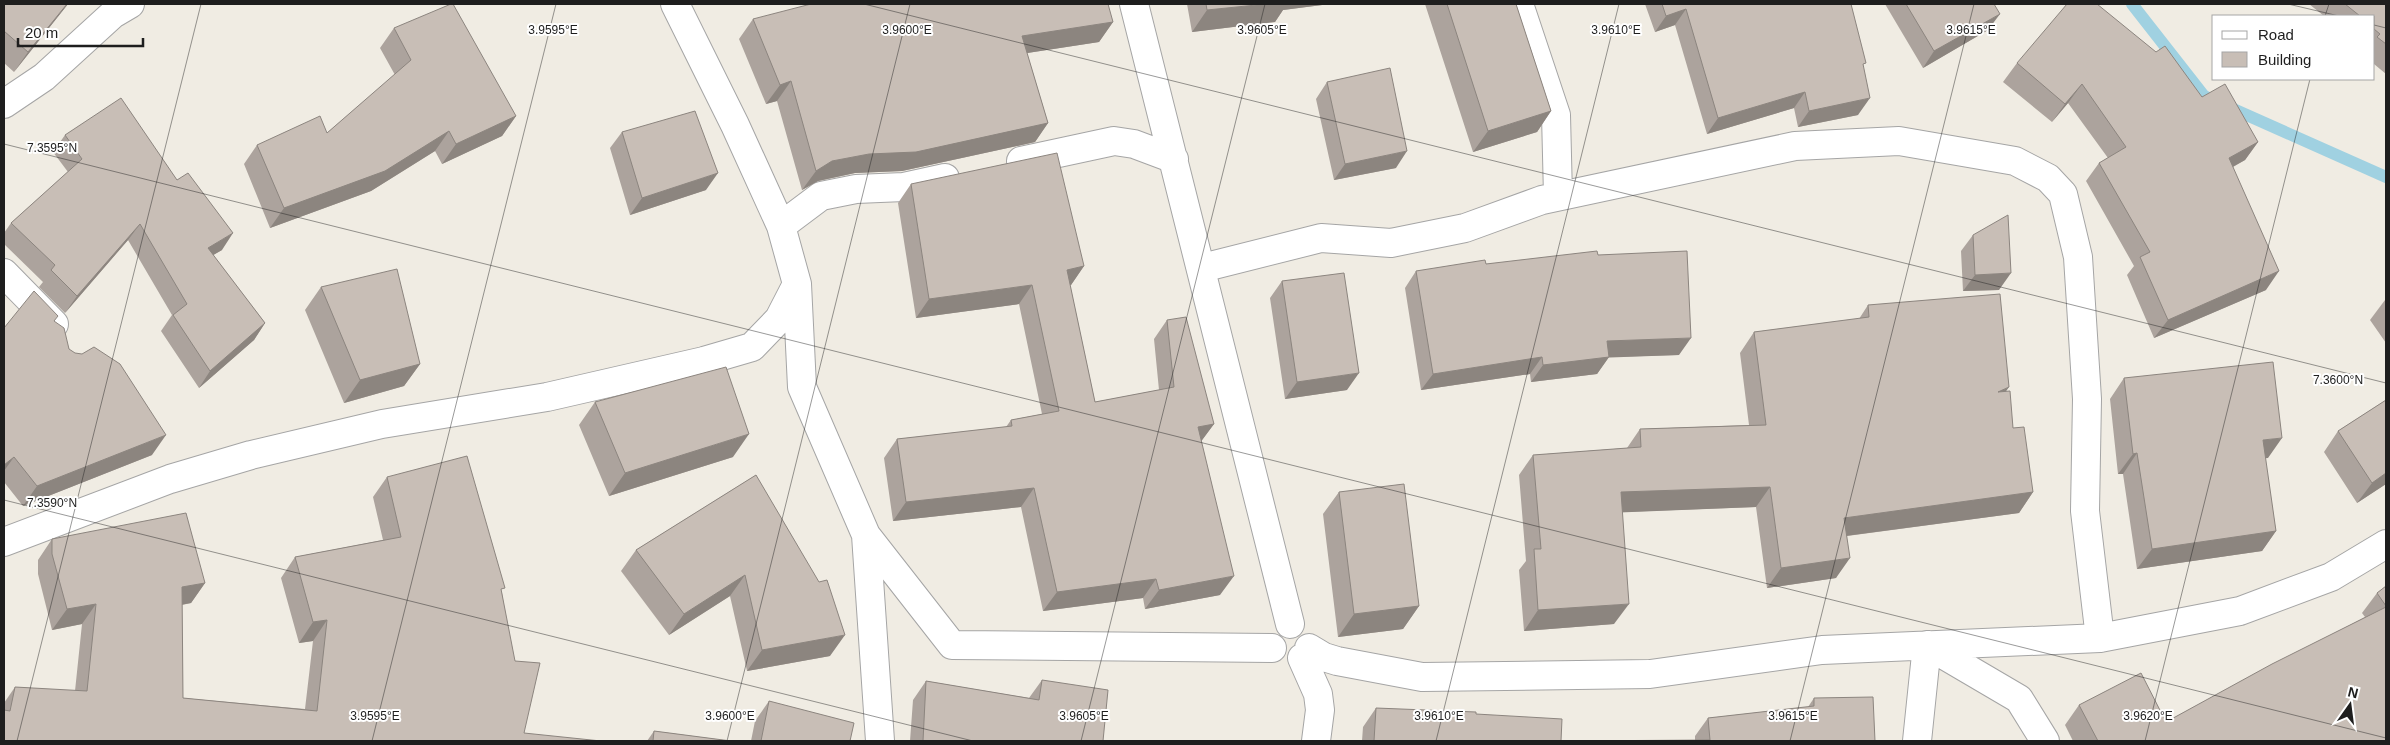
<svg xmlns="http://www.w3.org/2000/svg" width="2390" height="745" font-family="Helvetica,sans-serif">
<rect width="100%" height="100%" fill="#f0ece3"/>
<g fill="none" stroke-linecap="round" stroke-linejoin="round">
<path stroke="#a0d1e1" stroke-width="12" d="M2132 4 2204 96 2386 177"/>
<g stroke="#a5a5a5" stroke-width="30">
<path id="minor" d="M675 4 735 125 781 226 797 284 802 387 866 535 880 741
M1134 4 1290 624
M1519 4 1556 115 1558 196
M4 104 44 77 113 14 130 4
M1021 161 1114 141 1134 144 1174 159
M781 226 821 196 856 189 904 187 945 178
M1202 268 1321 238 1391 243 1465 228 1542 200 1795 146 1899 141 2015 161 2048 178 2063 194 2078 257 2087 399 2085 511 2100 638
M4 273 54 324
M866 535 952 645 1272 648
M4 542 170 479 251 455 382 424 547 397 704 361 752 347 779 319 797 284
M1309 648 1324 657 1337 661 1422 677 1650 674 1822 650 2100 638 2240 611 2331 577 2386 544
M1302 658 1318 694 1320 710 1316 741
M1917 741 1927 645 2019 699 2045 741"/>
</g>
<use href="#minor" stroke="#fff" stroke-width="28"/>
</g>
<path fill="#aca39d" d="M4 4H68L14 72 4 63Z
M1187 4H1330L1283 10 1275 22 1192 32Z
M1425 4H1516L1551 111 1537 132 1473 152Z
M1645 4H1851L1863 67 1858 115 1798 127 1794 108 1707 134 1675 25 1655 32Z
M1885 4H1994L1988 30 1923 68Z
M2309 4H2386V74L2374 64V16H2324Z
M753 19 1113 22 1099 42 1027 53 1048 123 1035 142 902 171 855 173 818 181 802 190 777 101 766 104 739 39Z
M394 28 516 116 502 136 442 164 435 151 371 191 270 228 244 164 257 145 327 133 395 75 380 48Z
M2017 63 2202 97 2258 142 2245 160 2233 167 2266 290 2154 338 2127 275 2134 266 2086 181 2099 163 2108 158 2068 103 2052 122 2003 82Z
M1327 82 1396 168 1334 180 1316 99Z
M622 132 706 190 630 215 610 148Z
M65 135 177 180 222 250 213 255 265 323 254 340 199 388 161 331 172 315 128 240 65 313 39 287 43 282 4 244V233L11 223 68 172 53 152Z
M911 184 1084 266 1071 285H1070L1095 402 1159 390 1154 339 1167 320 1214 424 1201 441 1220 595 1145 609 1143 598 1043 611 1021 507 893 521 884 458 897 439 1006 427 1011 420 1042 414 1019 304 916 318 898 203Z
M1973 235 1999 290 1963 291 1961 251Z
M1598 255 1679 355 1609 357 1597 374 1531 382 1530 374 1421 390 1405 288 1416 271 1486 264Z
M1282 281 1347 390 1285 399 1270 298Z
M321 287 420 364 404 386 344 403 305 310Z
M2386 299V343L2370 320 2385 300Z
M1868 305 2006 391 2013 428 2033 492 2019 513 1847 536 1836 578 1767 588 1756 507 1622 512 1614 624 1524 631 1519 570 1526 561 1519 475 1533 455 1627 448 1640 429 1749 425 1740 353 1754 332 1859 319Z
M54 322 69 349 152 455 23 506 4 482V328Z
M2124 378 2268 458H2265L2276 531 2262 551 2137 569 2123 474H2118L2110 399Z
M2386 400V484L2357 503 2324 452 2338 431Z
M595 402 733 457 609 496 579 425Z
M756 475 830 656 747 671 730 596 669 635 621 571 636 550Z
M387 477 502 593 524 733 4 741V703L15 687 75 691 82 624 52 630 38 574V560L52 539 205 583 191 603 182 605 183 698 305 709 313 641 299 643 281 578 295 557 383 540 373 497Z
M1339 492 1419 606 1403 629 1338 637 1323 514Z
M2386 586V741H2073L2065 725 2079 705 2166 722 2365 617 2362 613 2377 593Z
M1042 680 1103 741H910L913 700 926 681 1029 698Z
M1814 698 1875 741H1362L1363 727 1376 708 1476 714 1561 741 1695 740V736L1708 718 1808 707Z
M769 701 850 741H751L755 721Z
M654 731 731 741H647Z"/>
<path fill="#8c857f" d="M67 4H68L14 72 28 52Z
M1266 4H1330L1283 10 1275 22 1192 32 1207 10Z
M1686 9 1675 25 1655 32 1666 16Z
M2000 14 1988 30 1923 68 1934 51Z
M1113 22 1099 42 1008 56 1022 36Z
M791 81 777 101 766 104 780 85Z
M2082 84 2068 103 2052 122 2065 104Z
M1805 92 1794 108 1707 134 1718 118Z
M1870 98 1858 115 1798 127 1809 111Z
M1551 111 1537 132 1473 152 1488 131Z
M516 116 502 136 442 164 456 144Z
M1048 123 1035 142 902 171 855 173 818 181 802 190 816 171 832 161 869 154Z
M449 131 435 151 371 191 270 228 284 208Z
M2258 142 2245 160 2216 176 2229 158Z
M1407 151 1396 168 1334 180 1345 164Z
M718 173 706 190 630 215 642 198Z
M140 224 128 240 65 313 77 296Z
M233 233 222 250 196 265 208 248Z
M1084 266 1071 285 1053 289 1067 270Z
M2279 271 2266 290 2154 338 2168 320Z
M2011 273 1999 290 1963 291 1975 275Z
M1032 285 1019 304 916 318 929 299Z
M265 323 254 340 199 388 210 371Z
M1691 338 1679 355 1596 358 1607 341Z
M1542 357 1530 374 1421 390 1433 374Z
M1609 357 1597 374 1531 382 1543 365Z
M420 364 404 386 344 403 360 380Z
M1359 373 1347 390 1285 399 1297 382Z
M2009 387 1995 407 1998 392Z
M1214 424 1200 443 1198 427Z
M749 434 733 457 609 496 625 473Z
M166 435 152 455 23 506 37 486Z
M2282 438 2268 458 2248 460 2263 440Z
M2137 453 2123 474H2118L2133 454Z
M14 457 4 471V465Z
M2386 473V484L2357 503 2372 483Z
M1770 487 1756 507 1607 513 1621 492Z
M1034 488 1021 507 893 521 906 502Z
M2033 492 2019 513 1830 538 1844 518Z
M2276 531 2262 551 2137 569 2152 549Z
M1850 558 1836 578 1767 588 1781 568Z
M745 575 730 596 669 635 684 614Z
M1234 576 1220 595 1145 609 1159 590Z
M1156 579 1143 598 1043 611 1057 592Z
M205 583 191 603 168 607 182 587Z
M96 604 82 624 52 630 67 609Z
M1629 604 1614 624 1524 631 1538 610Z
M1419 606 1403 629 1338 637 1354 614Z
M327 620 313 641 299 643 313 622Z
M845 635 830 656 747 671 762 650Z"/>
<path fill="#c8beb6" stroke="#8c857f" d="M4 4H67L28 52 4 31Z
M451 4H453L516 116 456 144 449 131 385 171 284 208 257 145 320 116 327 133 411 60 394 28Z
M811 4H1108L1113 22 1022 36 1048 123 916 152 869 154 832 161 816 171 791 81 780 85 753 19Z
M1206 4H1266L1207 10Z
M1447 4H1516L1551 111 1488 131Z
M1662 4H1851L1866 63 1863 64 1870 98 1809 111 1805 92 1718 118 1686 9 1666 16Z
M1906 4H1994L2000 14 1934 51Z
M2067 4H2097L2156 52 2165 46 2202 97 2225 84 2258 142 2229 158 2279 271 2168 320 2140 257 2150 252 2099 163 2126 147 2082 84 2065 104 2017 63Z
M2345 4H2386V44L2377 37 2380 34 2374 29V16H2360Z
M1390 68 1407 151 1345 164 1327 82Z
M121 98 177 180 188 173 233 233 208 248 265 323 210 371 173 315 187 304 140 224 77 296 51 270 55 265 11 223 82 159 65 135Z
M695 111 718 173 642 198 622 132Z
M1057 153 1084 266 1067 270 1095 402 1174 387 1167 320 1186 317 1214 424 1198 427 1234 576 1159 590 1156 579 1057 592 1034 488 906 502 897 439 1012 426 1011 420 1059 411 1032 285 929 299 911 184Z
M2008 215 2011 273 1975 275 1973 235Z
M1597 251 1598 255 1687 251 1691 338 1607 341 1609 357 1543 365 1542 357 1433 374 1416 271 1485 260 1486 264Z
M397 269 420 364 360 380 321 287Z
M1344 273 1359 373 1297 382 1282 281Z
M34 291 58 316 54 321 64 328 69 349 75 353 82 354 94 347 120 364 166 435 37 486 14 457 4 465V328Z
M2000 294 2009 387 1998 392 2010 391 2013 428 2024 427 2033 492 1844 518 1850 558 1781 568 1770 487 1621 492 1629 604 1538 610 1534 549H1541L1533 455 1641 447 1640 429 1766 425 1754 332 1869 317 1868 305Z
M2273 362 2282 438 2263 440 2276 531 2152 549 2137 453 2133 454 2124 378Z
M726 367 749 434 625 473 595 402Z
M2386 400V473L2372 483 2338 431Z
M467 456 505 588 501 589 515 661 540 663 524 733 601 741H4V710L10 711 15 687 87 691 96 604 67 609 52 554V539L186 513 205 583 182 587 183 698 317 711 327 620 313 622 295 557 401 537 387 477Z
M756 475 819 582 827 580 845 635 762 650 745 575 684 614 636 550Z
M1404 484 1419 606 1354 614 1339 492Z
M2386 586V606L2377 593Z
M2386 607V741H2098L2079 705 2141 673 2166 722 2272 664Z
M1042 680 1108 690 1103 741H923L926 681 1039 700Z
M1873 697 1875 741H1374L1376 708 1476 712V714L1562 719 1561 741 1710 740 1708 718 1814 706V698Z
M769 701 854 723 850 741H761Z
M654 731 731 741H653Z"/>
<path fill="none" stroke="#1e1e1e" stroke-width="1" stroke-opacity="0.45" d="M864 4 2386 383M2288 4 2339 16M2325 16 2329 4M2374 25 2386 28M4 144 2386 738M4 500 973 741M17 741 201 4M372 741 556 4M727 741 910 4M1081 741 1265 4M1436 741 1619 4M1790 741 1974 4M2145 741 2310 79"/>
<g font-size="12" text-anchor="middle" fill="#1e1e1e" stroke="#fff" stroke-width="4" stroke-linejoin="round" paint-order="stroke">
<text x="553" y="34">3.9595°E</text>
<text x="907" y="34">3.9600°E</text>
<text x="1262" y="34">3.9605°E</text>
<text x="1616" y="34">3.9610°E</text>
<text x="1971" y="34">3.9615°E</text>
<text x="52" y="152">7.3595°N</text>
<text x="2338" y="384">7.3600°N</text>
<text x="52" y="507">7.3590°N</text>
<text x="375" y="720">3.9595°E</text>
<text x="730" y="720">3.9600°E</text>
<text x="1084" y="720">3.9605°E</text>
<text x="1439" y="720">3.9610°E</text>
<text x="1793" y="720">3.9615°E</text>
<text x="2148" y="720">3.9620°E</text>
</g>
<rect width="2390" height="745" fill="none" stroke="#1e1e1e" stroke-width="10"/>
<rect x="2212" y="15" width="162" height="65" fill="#ffffff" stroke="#a5a5a5"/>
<rect x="2222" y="31" width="25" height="8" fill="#ffffff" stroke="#a5a5a5"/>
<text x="2258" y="40" font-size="15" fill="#1e1e1e">Road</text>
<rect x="2222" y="52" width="25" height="15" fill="#c8beb6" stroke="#a5a5a5"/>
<text x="2258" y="65" font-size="15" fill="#1e1e1e">Building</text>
<g transform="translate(2350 705) rotate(14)" stroke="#ffffff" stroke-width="4" paint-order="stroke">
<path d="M0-4L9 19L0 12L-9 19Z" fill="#1e1e1e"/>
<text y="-8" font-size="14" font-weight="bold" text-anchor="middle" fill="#1e1e1e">N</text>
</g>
<path d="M18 38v8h125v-8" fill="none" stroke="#1e1e1e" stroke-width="2.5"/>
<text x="25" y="38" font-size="15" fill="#1e1e1e" stroke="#ffffff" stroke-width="4" paint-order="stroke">20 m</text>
</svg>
